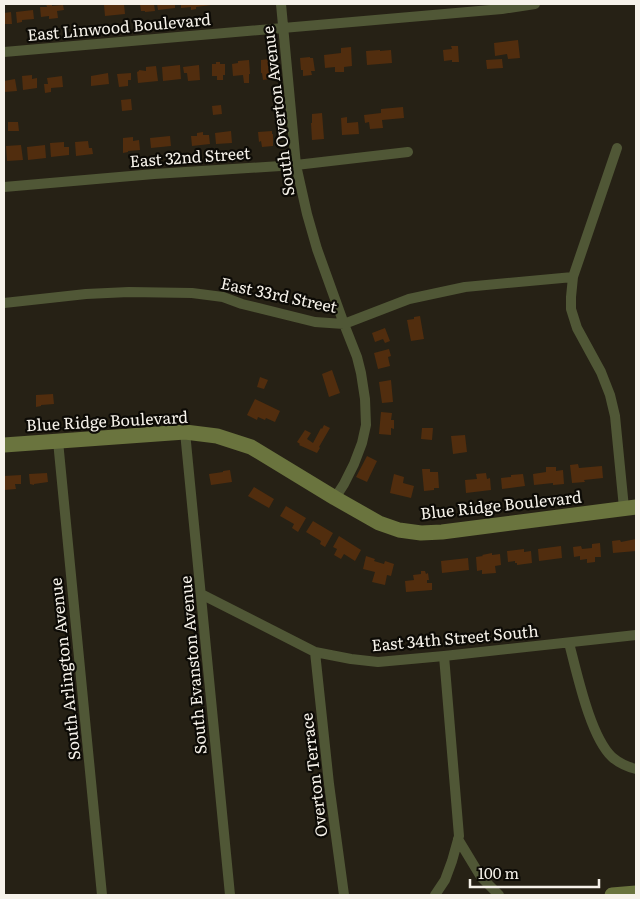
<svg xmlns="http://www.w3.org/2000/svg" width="640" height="899" font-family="Literata,serif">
<rect width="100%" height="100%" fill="#262115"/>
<path fill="#512d0e" d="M46 4H52V6L63 5 64 10 57 11 58 18 49 19V16L41 17 40 7H47Z
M113 4H124L125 14 105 16 104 5Z
M140 4H154L155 11 145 12V11H141Z
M157 4H175V8L158 10Z
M181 4H211V5L196 7V9L191 10V7L181 8Z
M33 10 34 19 22 20V22L17 23 16 12Z
M11 12 12 24H4V13Z
M518 40 520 58 508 59 507 54 495 56 494 43Z
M451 46H458L459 62H452V60L444 61 443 50 452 49Z
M351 47 352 66 344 67V72H335V67L325 68 324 55 341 53V48Z
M380 50V51L391 50 392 63 367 65 366 51Z
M310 57V58H313L315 71H311L312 75 303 76V70H301L300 58Z
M270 59V61H274L276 78 263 80 262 73H261V60Z
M502 59 503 68 487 69 486 60Z
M249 60 250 74H249V83H244L243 75 233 76 232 64 238 63V61Z
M216 62H220V64H225V75H223V80H217V76H212V64H216Z
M180 65 181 79 163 81 162 67Z
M199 65 200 80 188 81 187 73H184L183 67Z
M156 66 158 81 138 83 137 72 139 71V70L146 71V67Z
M108 73 109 84 91 86V76Z
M131 73V80H128V86L119 87 117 74Z
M32 75V79L37 78V88L23 90 22 76Z
M62 76 63 87 51 88V92L45 93 44 84H48L47 78Z
M15 79 17 91 4 92V81Z
M131 99 132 110 122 111 121 100Z
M221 105 222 114 213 115 212 106Z
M403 107 404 118 382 120 383 128 370 129 369 122 365 123 364 115 381 113V109Z
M322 113 324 139 312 140 311 123H312V114Z
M347 117V123L358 122 359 134 342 135 341 118Z
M8 122H18L19 131H8Z
M231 131 232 143 216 144 215 133Z
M272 131V134H273V146L262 147 261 141 259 142 258 132Z
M203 132V135H209L210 144 192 146 191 136H197V133Z
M170 136 171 146 151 148 150 138Z
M133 137V141L139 140 140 150 128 151V152L123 153V138Z
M88 141 89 148H92L93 154 76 156 75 142Z
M64 142V147H69V155L51 157 50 143Z
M21 145 23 160 7 161 6 146Z
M45 145 46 158 28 160 27 147Z
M420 316 424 339 411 341 407 320 414 319V317Z
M385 328 390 341 385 343 383 339 375 342 372 333Z
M389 349 391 356 388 357 390 366 378 369 374 353Z
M332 370 340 393 329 397 322 374Z
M260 377 268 380 264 389 257 387Z
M391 380 393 402 382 403 379 382Z
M53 394 54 404 41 405V406L36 407V395Z
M255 399 280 411 275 422 266 418 265 420 258 417 257 420 247 415Z
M381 412 392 413 391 420H394V429L391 428V435L379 434Z
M324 425 330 428 319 447 320 448 317 453 299 445 300 444 297 442 305 430 311 433 307 439 313 443 321 428 322 429Z
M422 428H433L432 440 421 439Z
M465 435 467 452 453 454 451 436Z
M367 456 377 461 367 482 356 477Z
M578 464 579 468 602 466 603 478 584 480 585 482 572 483 570 465Z
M546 467H556V471L563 470 564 484 553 485V483L534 485 533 474 546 472Z
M422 469H430V472H438L439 488H434V490L424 491Z
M230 470 232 482 211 485 209 474 223 472V471Z
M47 473 48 482 34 484V485L30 484 29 474Z
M486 473 487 479 490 478 491 490 466 493 465 480 477 479 476 474Z
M394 474 404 477 403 483 414 486 411 498 390 493Z
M523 474 525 486 502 489 501 478 511 477V475Z
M21 475V484H15L16 489 4 490V476Z
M254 487 274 499 269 508 248 496Z
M286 506 306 518 298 532 292 528 294 524 280 516Z
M313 521 333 533 325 547 320 544 321 541 306 532Z
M339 536 361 550 355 561 344 554 341 559 334 555 337 549 333 547Z
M636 539V551L613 553 612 541 620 540 621 542Z
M600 543 601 557H595V562L587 563V559L580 560V556L574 557 573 547 581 546 582 549 592 548V544Z
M561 546 562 558 539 561 538 549Z
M524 549V552L531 551 532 563 517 565V563H515V561L508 562 507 551Z
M492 553V555L500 554 501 565 495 566 496 573 482 574V570L477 571 476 557 483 556 482 555Z
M366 556 375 559 374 561 384 564 385 561 394 564 391 576 387 575 385 585 372 582 375 572 363 569Z
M468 558 469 570 442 573 441 561Z
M421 571H425L426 574 428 573 429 580H427V583H432V590L406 592 405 581 414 580 413 575 421 574Z"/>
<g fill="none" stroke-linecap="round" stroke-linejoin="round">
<path stroke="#505736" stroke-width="10" d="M281 4 296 165 307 214 317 249 344 324 357 357 361 373 365 399 366 425 362 443 354 464 344 484 335 498
M4 52 502 9 535 4
M617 148 573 277 571 297V309L577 328 601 372 610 395 615 416 624 508
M4 187 154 174 296 165 408 152
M4 303 86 294 129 292 192 293 223 297 242 304 315 322 344 324 409 299 465 287 573 277
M185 432 230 895
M58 441 102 895
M201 594 315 652 351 659 378 662 444 656 636 635
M569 643C577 673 590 736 612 757 619 763 628 767 636 769
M315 652 329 784 344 895
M458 839 481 877 499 895
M435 895 445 880 452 861 459 836 444 656"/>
<path stroke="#6a743e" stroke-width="15" d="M4 445 185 432 217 436 251 447 335 498 379 523 399 530 421 533 442 532 636 507
M612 895 636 893"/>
</g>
<g text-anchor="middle" stroke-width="4.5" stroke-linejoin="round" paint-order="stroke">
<g font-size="16" fill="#f6f2ea" stroke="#0d0b06">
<text transform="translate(119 27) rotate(-5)" y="6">East Linwood Boulevard</text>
<text transform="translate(278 111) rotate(-97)" y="6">South Overton Avenue</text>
<text transform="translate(190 157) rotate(-4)" y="6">East 32nd Street</text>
<text transform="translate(279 295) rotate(12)" y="6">East 33rd Street</text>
<text transform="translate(107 421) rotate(-3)" y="6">Blue Ridge Boulevard</text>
<text transform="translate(501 505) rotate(-6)" y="6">Blue Ridge Boulevard</text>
<text transform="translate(455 638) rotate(-5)" y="6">East 34th Street South</text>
<text transform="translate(193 665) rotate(-95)" y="6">South Evanston Avenue</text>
<text transform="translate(65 669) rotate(-96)" y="6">South Arlington Avenue</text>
<text transform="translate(314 775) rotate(-97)" y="6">Overton Terrace</text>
</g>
</g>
<rect width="640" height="899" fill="none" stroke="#f6f2ea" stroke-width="10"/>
<path d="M470 879v8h129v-8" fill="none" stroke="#f6f2ea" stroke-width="2.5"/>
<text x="478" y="879" font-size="15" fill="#f6f2ea" stroke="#0d0b06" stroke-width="4" paint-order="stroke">100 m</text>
</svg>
